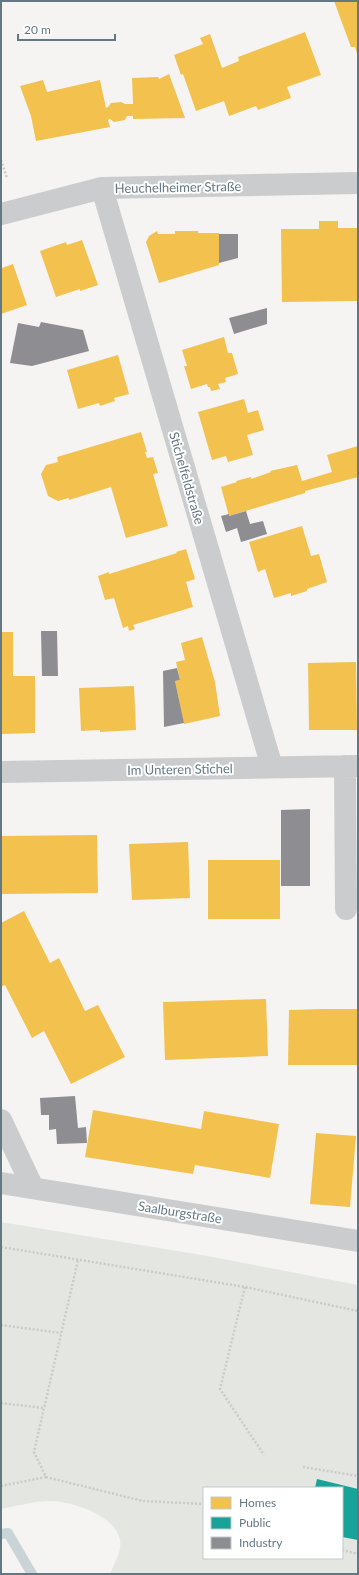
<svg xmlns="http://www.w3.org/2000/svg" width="359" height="1575" font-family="Lato,sans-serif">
<rect width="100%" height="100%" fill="#f5f4f3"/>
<path fill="#e4e7e1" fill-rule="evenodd" d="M1 1222 208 1256 358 1285V1574H110C113 1566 119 1556 120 1548 125 1518 73 1501 50 1501 34 1501 17 1506 1 1509ZM204 1488H342V1558H204Z"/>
<path fill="#f2c14e" d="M334 1H358V57L355 47H351Z
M305 32 321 75 287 87 291 98 258 110 256 106 229 116 224 101 196 111 183 74 181 75 174 55 203 44 200 38 210 34 222 68 239 61 238 57Z
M169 74 185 118 133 119V116H127L125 120 114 122 110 119 108 120 110 127 36 141 31 116 20 86 43 80 47 92 100 80 106 108 108 107 111 103 121 102 125 104H133L132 78 158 77 159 79Z
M319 221H338V228H358V301L282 302 281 229H319Z
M157 231 158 234H175V231H198V233H219V265L159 283 146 242 149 236Z
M82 240 98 285 80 291V289L56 297 40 251 66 242 67 245Z
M13 264 27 305 1 314V265L2 268Z
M224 337 228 353H232L238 374 225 378 226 382 218 384 220 389 211 391 210 387H208L207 384 191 389 184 366H187L182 350Z
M118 355 129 394 114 398 115 401 100 406 99 403 78 409 67 370Z
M244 399 248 413 258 410 264 430 247 435 253 455 228 462 226 456 212 460 198 412Z
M141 432 147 452H145L147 458 153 457 158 473 153 474 168 526 126 538 111 487 69 500V498L58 501 48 496 41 474 46 465 58 462 57 457Z
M358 446V477L305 491V493L229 516 221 487 237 482 236 481 251 477V479L271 472 270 471 297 465 302 481 332 472 327 455Z
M302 526 311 556 319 554 327 582 307 589V591L291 596V593L274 598 265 569 258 572 249 542Z
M186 549 195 579 186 582 193 607 133 625 135 629 129 631 128 626 123 628 114 598 105 600 98 576 109 572V574L177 553 176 552Z
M1 632H13V676H35V733L1 734Z
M202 637 215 682 220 716 184 724 175 681 180 680 176 662 185 660 181 643Z
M356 662 357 730H309L308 663Z
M134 686 136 730 100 732V730L81 731 79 688Z
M97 835 98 893 1 894V836Z
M188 842 190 898 132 900 129 844Z
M208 860H280V919H208Z
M24 911 50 963 59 958 85 1011 98 1005 125 1057 71 1084 44 1031 32 1038 5 985 1 987V923Z
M266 999 268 1056 165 1060 163 1002Z
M324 1009H358V1065H288L289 1010Z
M93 1110 201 1129 204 1111 279 1124 270 1178 195 1165 193 1174 85 1157Z
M316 1133 356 1136 350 1207 310 1204Z"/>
<path fill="#17a398" d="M317 1479 358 1489V1540L342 1537V1488H315Z"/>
<path fill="#8d8d92" d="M219 234H238V258L219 263Z
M267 308V324L234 334 229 318Z
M41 322 83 330 89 351 32 366 10 363 18 323 39 327Z
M246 511 250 524 263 521 267 534 241 542 237 528 226 532 221 516 229 514V516Z
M41 631H57L58 676H42Z
M177 668 180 680 175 681 184 723 164 727 163 671Z
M310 809V886H281V810Z
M75 1096 78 1128 86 1127 87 1143 57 1144 56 1129 49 1130V1115H41L40 1098Z"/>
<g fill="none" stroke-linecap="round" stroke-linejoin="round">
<path stroke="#cad4d6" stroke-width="10" d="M1 1534 8 1533 32 1574"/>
<path stroke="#c9caca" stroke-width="2.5" stroke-dasharray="2 2" stroke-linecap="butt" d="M1 160 7 178
M1 1247 245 1287 358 1311
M245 1287 220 1389 264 1455
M1 1325 61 1333
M1 1403 44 1408
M303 1467 358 1476
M46 1477 143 1501 204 1504
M1 1486 46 1477 34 1452 78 1260
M342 1550 358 1554"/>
<path stroke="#cacccd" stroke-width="22" d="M102 188 272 767
M1 214 102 188 358 183
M345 766 346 909
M1 772 358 766
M1 1120 33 1188
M1 1183 358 1241"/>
</g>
<g text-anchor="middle" stroke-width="4" stroke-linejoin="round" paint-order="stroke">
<g font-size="13" fill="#647884" stroke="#fff">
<text transform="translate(178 187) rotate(-1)" y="5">Heuchelheimer Straße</text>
<text transform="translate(187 478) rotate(74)" y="5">Stichelfeldstraße</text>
<text transform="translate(180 769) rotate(-1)" y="5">Im Unteren Stichel</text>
<text transform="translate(180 1212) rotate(9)" y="5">Saalburgstraße</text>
</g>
</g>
<rect width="359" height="1575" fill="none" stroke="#647884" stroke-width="4"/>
<rect x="203" y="1487" width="140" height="72" fill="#ffffff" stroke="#c1c9ce"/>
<rect x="211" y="1497" width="20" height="12" fill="#f2c14e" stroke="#c1c9ce"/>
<text x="239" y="1507" font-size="12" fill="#647884">Homes</text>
<rect x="211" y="1517" width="20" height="12" fill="#17a398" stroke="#c1c9ce"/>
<text x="239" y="1527" font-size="12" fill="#647884">Public</text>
<rect x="211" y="1537" width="20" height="12" fill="#8d8d92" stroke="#c1c9ce"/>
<text x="239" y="1547" font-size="12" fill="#647884">Industry</text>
<path d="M18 34v6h97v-6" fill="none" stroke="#647884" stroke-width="2"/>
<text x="24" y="34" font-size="12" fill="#647884" stroke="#ffffff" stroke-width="3" paint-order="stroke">20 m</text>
</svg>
